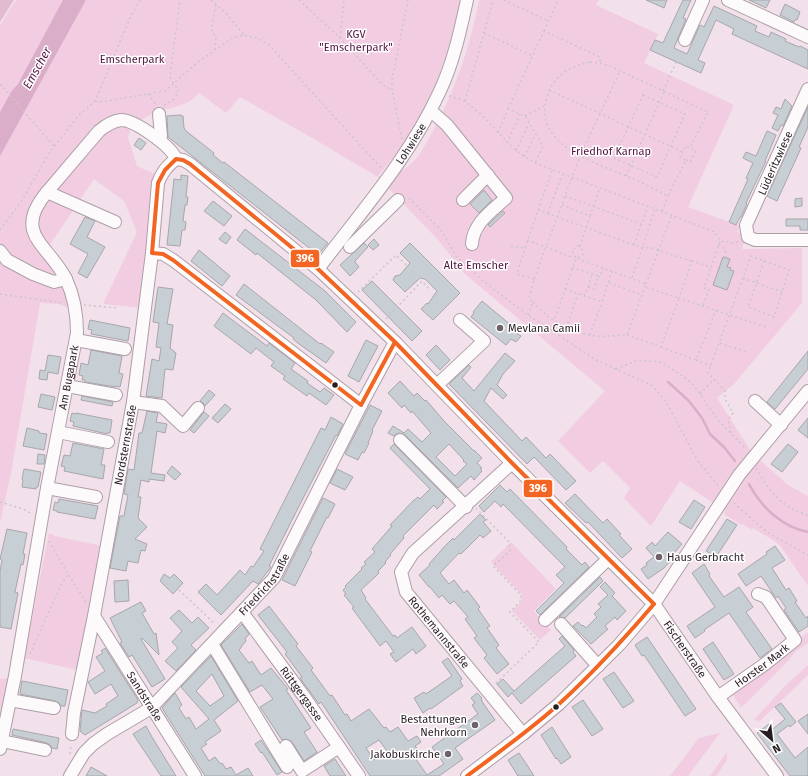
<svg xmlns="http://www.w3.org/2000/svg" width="808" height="776" font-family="'Fira Sans',sans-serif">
<rect width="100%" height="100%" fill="#f2e0ea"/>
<path fill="#f2cde2" d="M16 0H460C450 53 431 105 399 150 393 159 385 167 378 176L388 180C397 174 407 168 415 160 422 152 428 139 434 129 456 88 470 46 479 0H599L596 5 658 34 644 63 734 105 688 207 740 226 737 232 746 236 742 249 802 248V303L734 384 717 398 752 453 788 485 808 496V586L779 544 753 528 752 530 743 524 741 525 724 514 725 511 680 481 651 526 624 498 630 488 603 461 590 473 558 441 605 391 466 275 439 241 378 177 314 139 240 97 226 113 199 93C188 108 166 107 150 115 143 118 136 125 130 130L128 138 137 166 157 175 141 308 103 304 137 232 124 201 94 179 43 255 66 289 71 309 59 304 40 303 11 473 0 523V25Z
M49 533 55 536 102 546 78 670 24 658Z
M511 542 556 589 534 611 551 630 540 640 512 611 521 602 522 595 491 562Z
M808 632V643L796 651 788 661 741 708 733 695Z
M808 665V675L760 721 754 720 784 687Z
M15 676 0 749V679H3Z
M720 733 688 776H670L699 738Z
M727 752V760L716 776H710Z"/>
<path fill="#e2bbd1" d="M0 0H14L0 22Z"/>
<path fill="#daaec8" d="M63 0H86L0 156V112L11 92 18 84Z"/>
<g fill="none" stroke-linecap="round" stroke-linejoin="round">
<path stroke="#daaec8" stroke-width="2.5" d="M668 382 689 401 702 418 710 434 724 447 735 461
M749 484C761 507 782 527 808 532"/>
</g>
<path fill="#c7ced4" stroke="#a7a7ac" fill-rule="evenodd" d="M646 0H667L664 8Z
M683 0H691L683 18 686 19 674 48 687 54 700 25 704 27 714 6 757 26 755 31 769 37 771 32 786 39 785 41 799 47 800 46 808 50V69L732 34 734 29 716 20 698 60 705 63 701 73 650 50 655 40 663 43Z
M749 0H770L766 8Z
M785 4 800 12 797 20 796 19 794 22 780 15Z
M785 99 792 106 783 126 781 125 778 131 772 128 778 115 773 113 776 107 781 109Z
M808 107V127L799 147 801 148 777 201 767 196Z
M181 115V116H183L184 128 186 131 214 153 213 155 223 163 224 162 328 243 318 255 168 137 167 116Z
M767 131 776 135 765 161H766L746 203 747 204 741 217H740L736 225 729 222 748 179 746 178 753 163 743 158 746 152 756 156Z
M139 138 146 143 141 150 134 145Z
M181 175 188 176 186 197H188L187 205H185L183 221 186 222 185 230H182L180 246 167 245 174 179 181 180Z
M484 190 492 200 479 213 470 204Z
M802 198V206L795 207V199Z
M213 201 232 216 224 226 204 211Z
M503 211 505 213 490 227 488 225Z
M85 217 95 221 87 237 105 247 87 278 78 273 88 254 70 244Z
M786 219H808V230H800V226H786Z
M245 229 325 291 356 322 347 332 316 300 257 253 256 255 237 240Z
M225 232 231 237 226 244 219 239Z
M374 239 379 245 373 250 368 245Z
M364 243 368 247 355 261V262L359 267 350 276 340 265Z
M410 243 460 293 433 320 421 309 427 303 428 304 437 291 425 279 420 278 405 292 393 280 395 276 400 275 410 263 400 253Z
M199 250 230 276 222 286 191 261Z
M723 257 730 259 727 267 731 268 730 270 734 271 727 290 713 285Z
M372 281 422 331 412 341 362 290Z
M244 284 320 344 321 343 334 352 326 363 299 344 293 339 294 338 236 295Z
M158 287 173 289 167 324 173 325 170 348 176 353 173 370 165 369 162 398 146 396 152 359 159 361 161 348 156 347 159 323 153 322Z
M482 301 518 331 516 333 521 336 516 342 511 339 506 345 471 317 474 313 473 312Z
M223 313 267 346 269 343 295 363 291 369 308 381 307 383 320 392 324 388 334 395 326 405 309 393 307 396 283 379 285 376 271 366 274 362 256 348 251 354 214 326Z
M90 320 130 328 128 341 91 334 92 330 88 329Z
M366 340 378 346 359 382 348 376Z
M436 345 450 360 440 370 426 355Z
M91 350 122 356 119 373 123 374 120 387 116 386V387L85 382V380H82L83 376 79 375 81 363 88 365Z
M808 351V369L775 409 767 402Z
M505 353 515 361 503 374 497 385 507 395 503 399 491 388 484 401 522 441 526 437 546 458 550 454 576 481 566 490 534 457 527 464 449 384 469 365 471 367 462 378 474 391Z
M48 355 61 357 58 374 48 372 47 380 39 379 40 370 45 371Z
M400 381 414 396 417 393 425 401 426 400 444 421 474 451V450L482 458 477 463 482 468 480 469 482 471 474 480 471 476 458 488 405 435 398 433 394 436 388 433 393 426 404 433 408 429 422 442 431 433 412 411 411 413 404 405 402 408 388 393ZM449 444 464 460 463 461 467 464 455 476 436 457Z
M209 390 215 395 205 406 203 403 200 401Z
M41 394 55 397 52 410 38 407Z
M82 396 113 402 112 406 81 400Z
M225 404 231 409 218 423 212 418Z
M370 405 382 411 372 430 373 431 368 443H369L364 453 362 452 358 460 345 454Z
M147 411 158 413 156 422 167 424 165 433 157 431 151 473 165 475 164 481 149 479V482L141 480 138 497H141L138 518 147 527 135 539 147 544 145 551 141 550 138 563 128 561 126 571 110 568 120 516H124L128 495 124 494 128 469 134 470 139 433H142Z
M204 412 209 416 194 433 190 430Z
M72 413 76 414V413L112 420 110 433H107V434L73 426 74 422 70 421Z
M331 417 343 424 337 436 336 435 297 510 269 566 271 567 258 584 253 581 221 615 198 592 206 584 217 595 240 570 245 575 251 566 253 567 264 551 260 549 321 428 325 430Z
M808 418V438L798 430Z
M27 428 39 431V433L47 434 44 450 23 446Z
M73 443 104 449 101 465H105L103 479 64 471 65 467 61 466 64 455 70 456Z
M394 444 446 497 442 501 444 502 437 509 434 505 403 536 404 538 390 554 391 555 385 562 386 563 378 571 379 573 361 590 366 598 365 599 393 636 395 635 397 638 412 627 426 646 416 654 413 649 396 662 390 654 394 652 386 641 380 646 352 608 354 607 344 595 346 594 343 590 346 587 345 586 362 569 361 568 366 564 364 562 375 552 372 549 392 526 390 525 413 501 418 497 420 499 430 489 390 448Z
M788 444 798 452 782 472 771 464Z
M38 454 45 455 44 464H37Z
M172 466 181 474 175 480 167 473Z
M24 469 41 472 38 487H36V489L22 487 23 480 22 479Z
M337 469 353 477 345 490 330 483Z
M500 485 507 492 510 489 567 547 566 549 582 565 585 562 589 567 540 615 536 611 564 583 556 575 565 567 503 504 501 507 495 501 484 512 479 506Z
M575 494 603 523 607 519 621 534 619 535 632 549 622 558 588 522 586 523 565 503Z
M323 498 335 504 328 518 327 517 310 551 312 552 295 586 282 580Z
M59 499 98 506 95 519 57 512V511L53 510 55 502 58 503Z
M694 500 705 507 691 529 679 522Z
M480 514 486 520 483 522 491 531 483 538 480 535 461 554 459 553 440 573 449 584 454 580 464 593 467 590 480 607 478 609 490 626 487 628 499 645 496 648 509 664 497 674 484 658 487 655 474 638 477 636 465 619 468 617 454 601 450 604 442 595 439 598 430 587H429L419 575 430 565 429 564 445 546 453 538 454 540Z
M727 519 737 525 716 557 706 551Z
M7 529 27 533 23 554H25L23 565 21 564 15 592 18 593 11 629 0 627V571L2 560 0 559Z
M668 532 682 544 674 553 676 555 664 568 648 579 641 569 647 565 646 563 654 557 646 548 652 542 655 546Z
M775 546 785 560 772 568 786 590 789 588 797 601 795 602 806 618 808 616V626L799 632 784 610 786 608 778 596 776 598 761 576 746 586 738 574 767 554 766 552Z
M704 564 710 574 709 576 724 597 739 587 753 607 746 612 772 649 760 658 729 613 704 630 705 631 695 638 687 626 715 607 692 573Z
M164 574 170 578 174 574 183 583 173 594 160 581Z
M600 577 603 581 565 618 559 617Z
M128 580 129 601 115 602 114 581Z
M605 582 615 593 612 596 626 611 617 620 615 617 605 626 608 629 591 644 573 626 578 622 582 626 583 625 586 628 597 617 594 614 601 607 598 604 608 595 600 587Z
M141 602 146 611 142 613 154 634 156 633 159 655 142 638 141 639 165 679 152 687 132 655 129 657 120 643 122 642 110 618Z
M269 606 298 644 296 646 313 668 311 670 330 696 332 695 345 715 347 714 351 721 369 709 384 728 386 727 390 732 398 727 408 741 417 736 421 742 415 746 419 751 413 755 427 775 444 764 432 747 478 714 472 705 475 703 471 698 477 693 482 698 481 699 483 703 495 720 455 748 463 759 439 776H370L321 702 319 704 300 678 302 677 285 654 287 652 258 615ZM379 740 387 751 374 760 366 748Z
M179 610 192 623 198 617 209 628 191 645 196 650 176 671 165 661 178 648 172 642 182 631 170 618Z
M242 624 249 634 245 639 246 641 241 647V648L239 650 249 663 252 661 261 675 271 668 288 689 286 690 311 728 304 732 317 752 304 761 292 742 286 739 282 740 260 707 273 699 262 685 250 692 221 645Z
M562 636 574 650 573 652 576 656 521 704 512 693 508 697 497 684 503 679 514 691 513 692 565 646 559 639Z
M647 637 696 709 685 716 644 655 642 656 635 645Z
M713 642 734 674 724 680 703 649Z
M105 648 138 700 137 703 85 735 80 731 82 710 95 713 107 706 106 704 118 696 111 684 95 694 88 682 105 671 96 657 103 653 101 651Z
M211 656 238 701 214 720 221 731 205 742 207 744 201 748 209 761 215 757 219 762 221 764 222 763 226 769 231 767 236 775 248 768 253 776H205L162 708 175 693 182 705 179 708 186 719 189 717 196 729 209 719 181 687ZM212 674 224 696 210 706 196 691Z
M448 658 462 679 460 681 463 686 431 709 430 708 423 713 414 698 424 692 426 694 452 676 442 662Z
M614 672 634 701 623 708 603 679Z
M22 681 68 690 65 706H61L59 703 55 701 20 694Z
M583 700 603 729 592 736 572 707Z
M781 703 796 722 790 727 789 725 777 734 795 758 808 747V776H790L757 733 769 724 773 729 785 719 775 707Z
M808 714V734L798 721Z
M146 726 152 737 176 776H161L133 734Z
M552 727 571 757 561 764 557 758 556 759 541 735Z
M13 729 59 738 57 749 52 748 50 745 47 743 12 735Z
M261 740 282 772 277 775 262 752 261 753 255 744Z
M519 753 529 768 534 776H518L508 760Z
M335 759 340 767 346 776H330L324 766Z
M91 767 107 776H86Z"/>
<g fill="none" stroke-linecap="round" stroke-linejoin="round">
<g stroke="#ad9fa7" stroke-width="14">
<g id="minor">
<path d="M728 0 808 37"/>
<path d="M685 40 703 0"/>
<path d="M808 89 746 225 748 237 755 240H808"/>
<path d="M431 111 447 125 506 198C492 211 473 223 472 244"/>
<path d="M158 139 161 136 159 114"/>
<path id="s1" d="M176 159 183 160 190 164 318 269 395 342 512 463 654 604 718 697 777 776"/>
<path d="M47 192 115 222"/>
<path d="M463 200 488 175"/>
<path d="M350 247 398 200"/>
<path d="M0 251 7 260 33 274 54 282 66 279"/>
<path d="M152 253 163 254 173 260 361 405"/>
<path id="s2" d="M318 269C361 212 409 158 439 93 453 64 460 32 467 0"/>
<path d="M76 340 125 349"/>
<path d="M437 385 484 341 460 320"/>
<path d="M67 386 116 395"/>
<path d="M755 401 781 425"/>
<path d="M133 402 162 406 183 426 198 408"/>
<path d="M58 432 108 442"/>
<path d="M400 440 466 507"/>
<path id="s3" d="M512 463 413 553 401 572 406 592 523 734"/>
<path d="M47 488 96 497"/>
<path id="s4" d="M242 612 303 695 359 776"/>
<path id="s5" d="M94 616 195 776"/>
<path d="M545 620 608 559"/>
<path d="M561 624 598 666"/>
<path d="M212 644 287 767"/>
<path id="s6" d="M718 697 765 664 795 640 766 597 758 594"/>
<path d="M10 700 54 708"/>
<path id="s7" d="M72 734 74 713 94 616 133 402 152 253 158 183C162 172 167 166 176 159"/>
<path d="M2 741 45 750"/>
<path d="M286 746 302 771 339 747"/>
<path id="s8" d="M0 749 15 676 47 488 77 333C77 314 74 296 66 279 48 244 12 234 47 192L99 131C105 126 112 121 121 120 135 120 171 146 176 159"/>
<path id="s9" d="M70 776 84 753 93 744 107 734 151 708 274 578 361 405 395 342"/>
<path d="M467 776 523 734 559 704 619 645 654 604 739 475 808 391"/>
</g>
</g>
<path stroke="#ccc5c9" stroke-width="1.5" stroke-dasharray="2 3" stroke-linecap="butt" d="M211 0 226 13 244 35
M299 0 340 38 381 83 386 87 392 90
M504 0 548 21
M544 31 558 0
M484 33 533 56
M340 38 344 0
M215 50 216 37 211 29 216 4
M590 62 600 63 612 67 708 112 690 148 686 146 680 157 686 160 668 196C654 189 639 181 624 175 590 161 530 142 548 94 554 75 571 66 590 62Z
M0 84 54 146
M549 90 683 152
M663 91 676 62
M148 94 156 105
M643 95 685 114 657 177 614 158Z
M449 96C455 98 462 99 467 103 492 121 506 147 535 163L715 232 720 241 736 243 739 241
M95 101 101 102 165 91 198 62 232 38 244 35 257 38 269 45 382 169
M465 101 493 0
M164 105 173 100 177 95 178 90 170 77 180 0
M508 109 544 31 600 57V63
M525 116 544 106
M498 133 508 109 525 116 543 146 535 163
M402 139 392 90V80L408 0
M507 143 520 114
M516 151 529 123
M524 157 536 134
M686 160 690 162 696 151 690 148
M626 176 664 92
M565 196 641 224
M409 198 441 230 456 256 483 281 528 315 596 360 651 385 660 394 668 405 697 460 719 487
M562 205 590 216 580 246 582 248 583 254 581 257 576 258 572 251 577 246H580
M538 210 634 245 642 247 652 248 691 261
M662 211 668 196
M548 213 562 175
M590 216 600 188
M0 230 21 202 49 153 79 115 95 101 130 18 140 0
M527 240 574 258
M720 242 711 267 692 261 679 298 766 327
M634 245 648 206
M718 245 725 249 726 257
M511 246 525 248
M572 268 587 272 598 276
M632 278 655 209
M743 278 782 292
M534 279 517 274 525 248 552 170
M609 283 642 295
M646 284 672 214
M588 287 592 274
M565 289 602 302 612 271
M358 292 396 255 422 281
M0 294 63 303
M584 296 588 287 594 289 598 276 600 277 603 268
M533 302C552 322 569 333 597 336 606 337 617 335 627 335L646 284 576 258 554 321
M84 305 118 308
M703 305 709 289 704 288 711 267
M528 315 533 302 529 298 534 279 580 156 620 71
M386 319 422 281 430 290
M566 328 578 294
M590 335 602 302
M627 335 661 347 679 298 645 287
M720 343 748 353
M661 347 696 360 716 310
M696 360 711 366
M616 369 638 360 661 362 681 375 692 383 719 421 746 449
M700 394 714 379
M731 433 728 420 733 413 725 399V391L708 373 751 256 789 270 774 317 748 307 764 261
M756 468C770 491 781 508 808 515
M0 502 23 509 32 514
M734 503 762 528 775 537 808 555
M476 508 509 542 510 551 493 566 521 595 520 602 510 612 539 642 495 684
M49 541 68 574
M179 590 215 624
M30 654 59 589 68 574 86 602
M70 754 71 744"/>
<use href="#minor" stroke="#fdfafc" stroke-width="12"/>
<g stroke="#fff" stroke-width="7">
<path id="bus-1" d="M176 159 183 160 190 164 318 269 395 342 512 463 654 604
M152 253 163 254 173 260 361 405
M152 253 158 183 165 170 176 159
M361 405 395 342
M467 776C498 753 530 730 559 704 593 673 624 639 654 604"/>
</g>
<use href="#bus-1" stroke="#f26522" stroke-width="4"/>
</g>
<g fill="#6f6169" stroke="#fff" stroke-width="1.5">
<circle cx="500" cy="328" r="4"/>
<circle cx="659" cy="557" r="4"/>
<circle cx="475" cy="725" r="4"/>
<circle cx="448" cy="754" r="4"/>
</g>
<g fill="#281c23" stroke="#fff" stroke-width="1.5">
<circle cx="335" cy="385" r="3.5"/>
<circle cx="556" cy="707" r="3.5"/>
</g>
<g text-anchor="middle" stroke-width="3" stroke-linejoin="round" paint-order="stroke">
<g font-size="11" fill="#52123e" stroke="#fff">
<text x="356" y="38">KGV<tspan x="356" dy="13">"Emscherpark"</tspan></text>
<text x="132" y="63">Emscherpark</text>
<text x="611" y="155">Friedhof Karnap</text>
<text x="476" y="269">Alte Emscher</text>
</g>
<g font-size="11" fill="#281c23" stroke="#fff">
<text dy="4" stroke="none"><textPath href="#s2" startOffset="156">Lohwiese</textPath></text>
<text transform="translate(775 163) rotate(-66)" y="4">Lüderitzwiese</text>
<text dy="4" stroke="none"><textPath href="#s8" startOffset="378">Am Bugapark</textPath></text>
<text dy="4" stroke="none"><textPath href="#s7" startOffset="294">Nordsternstraße</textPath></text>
<text dy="4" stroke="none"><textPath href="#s9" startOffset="276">Friedrichstraße</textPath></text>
<text dy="4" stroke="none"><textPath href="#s3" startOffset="229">Rothemannstraße</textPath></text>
<text dy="4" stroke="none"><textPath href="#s1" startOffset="710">Fischerstraße</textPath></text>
<text dy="4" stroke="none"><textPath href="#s6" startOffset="54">Horster Mark</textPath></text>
<text dy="4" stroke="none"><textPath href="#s4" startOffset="101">Rüttgergasse</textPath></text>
<text dy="4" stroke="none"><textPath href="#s5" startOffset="95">Sandstraße</textPath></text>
</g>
<g font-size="11" fill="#281c23" stroke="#fff" text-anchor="start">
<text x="508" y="332">Mevlana Camii</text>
<text x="667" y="561">Haus Gerbracht</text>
<text x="467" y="723" text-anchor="end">Bestattungen<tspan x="467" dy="13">Nehrkorn</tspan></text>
<text x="440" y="758" text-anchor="end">Jakobuskirche</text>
</g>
<g font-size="12" font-style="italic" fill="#5b1a46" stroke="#fff">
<text transform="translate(37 68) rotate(-61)" y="4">Emscher</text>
</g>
</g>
<g stroke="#fff" stroke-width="1.5">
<rect x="290" y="249" width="30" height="19" rx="4" fill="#f26522"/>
<rect x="523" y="479" width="30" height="19" rx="4" fill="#f26522"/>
</g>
<g font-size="11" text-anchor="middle" font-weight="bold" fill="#fff">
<text x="305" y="262">396</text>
<text x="538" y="492">396</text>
</g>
<g transform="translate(772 740) rotate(152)" stroke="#ffffff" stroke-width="3" paint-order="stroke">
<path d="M0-3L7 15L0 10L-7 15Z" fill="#281c23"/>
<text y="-6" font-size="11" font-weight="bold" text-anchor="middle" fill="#281c23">N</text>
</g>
</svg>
